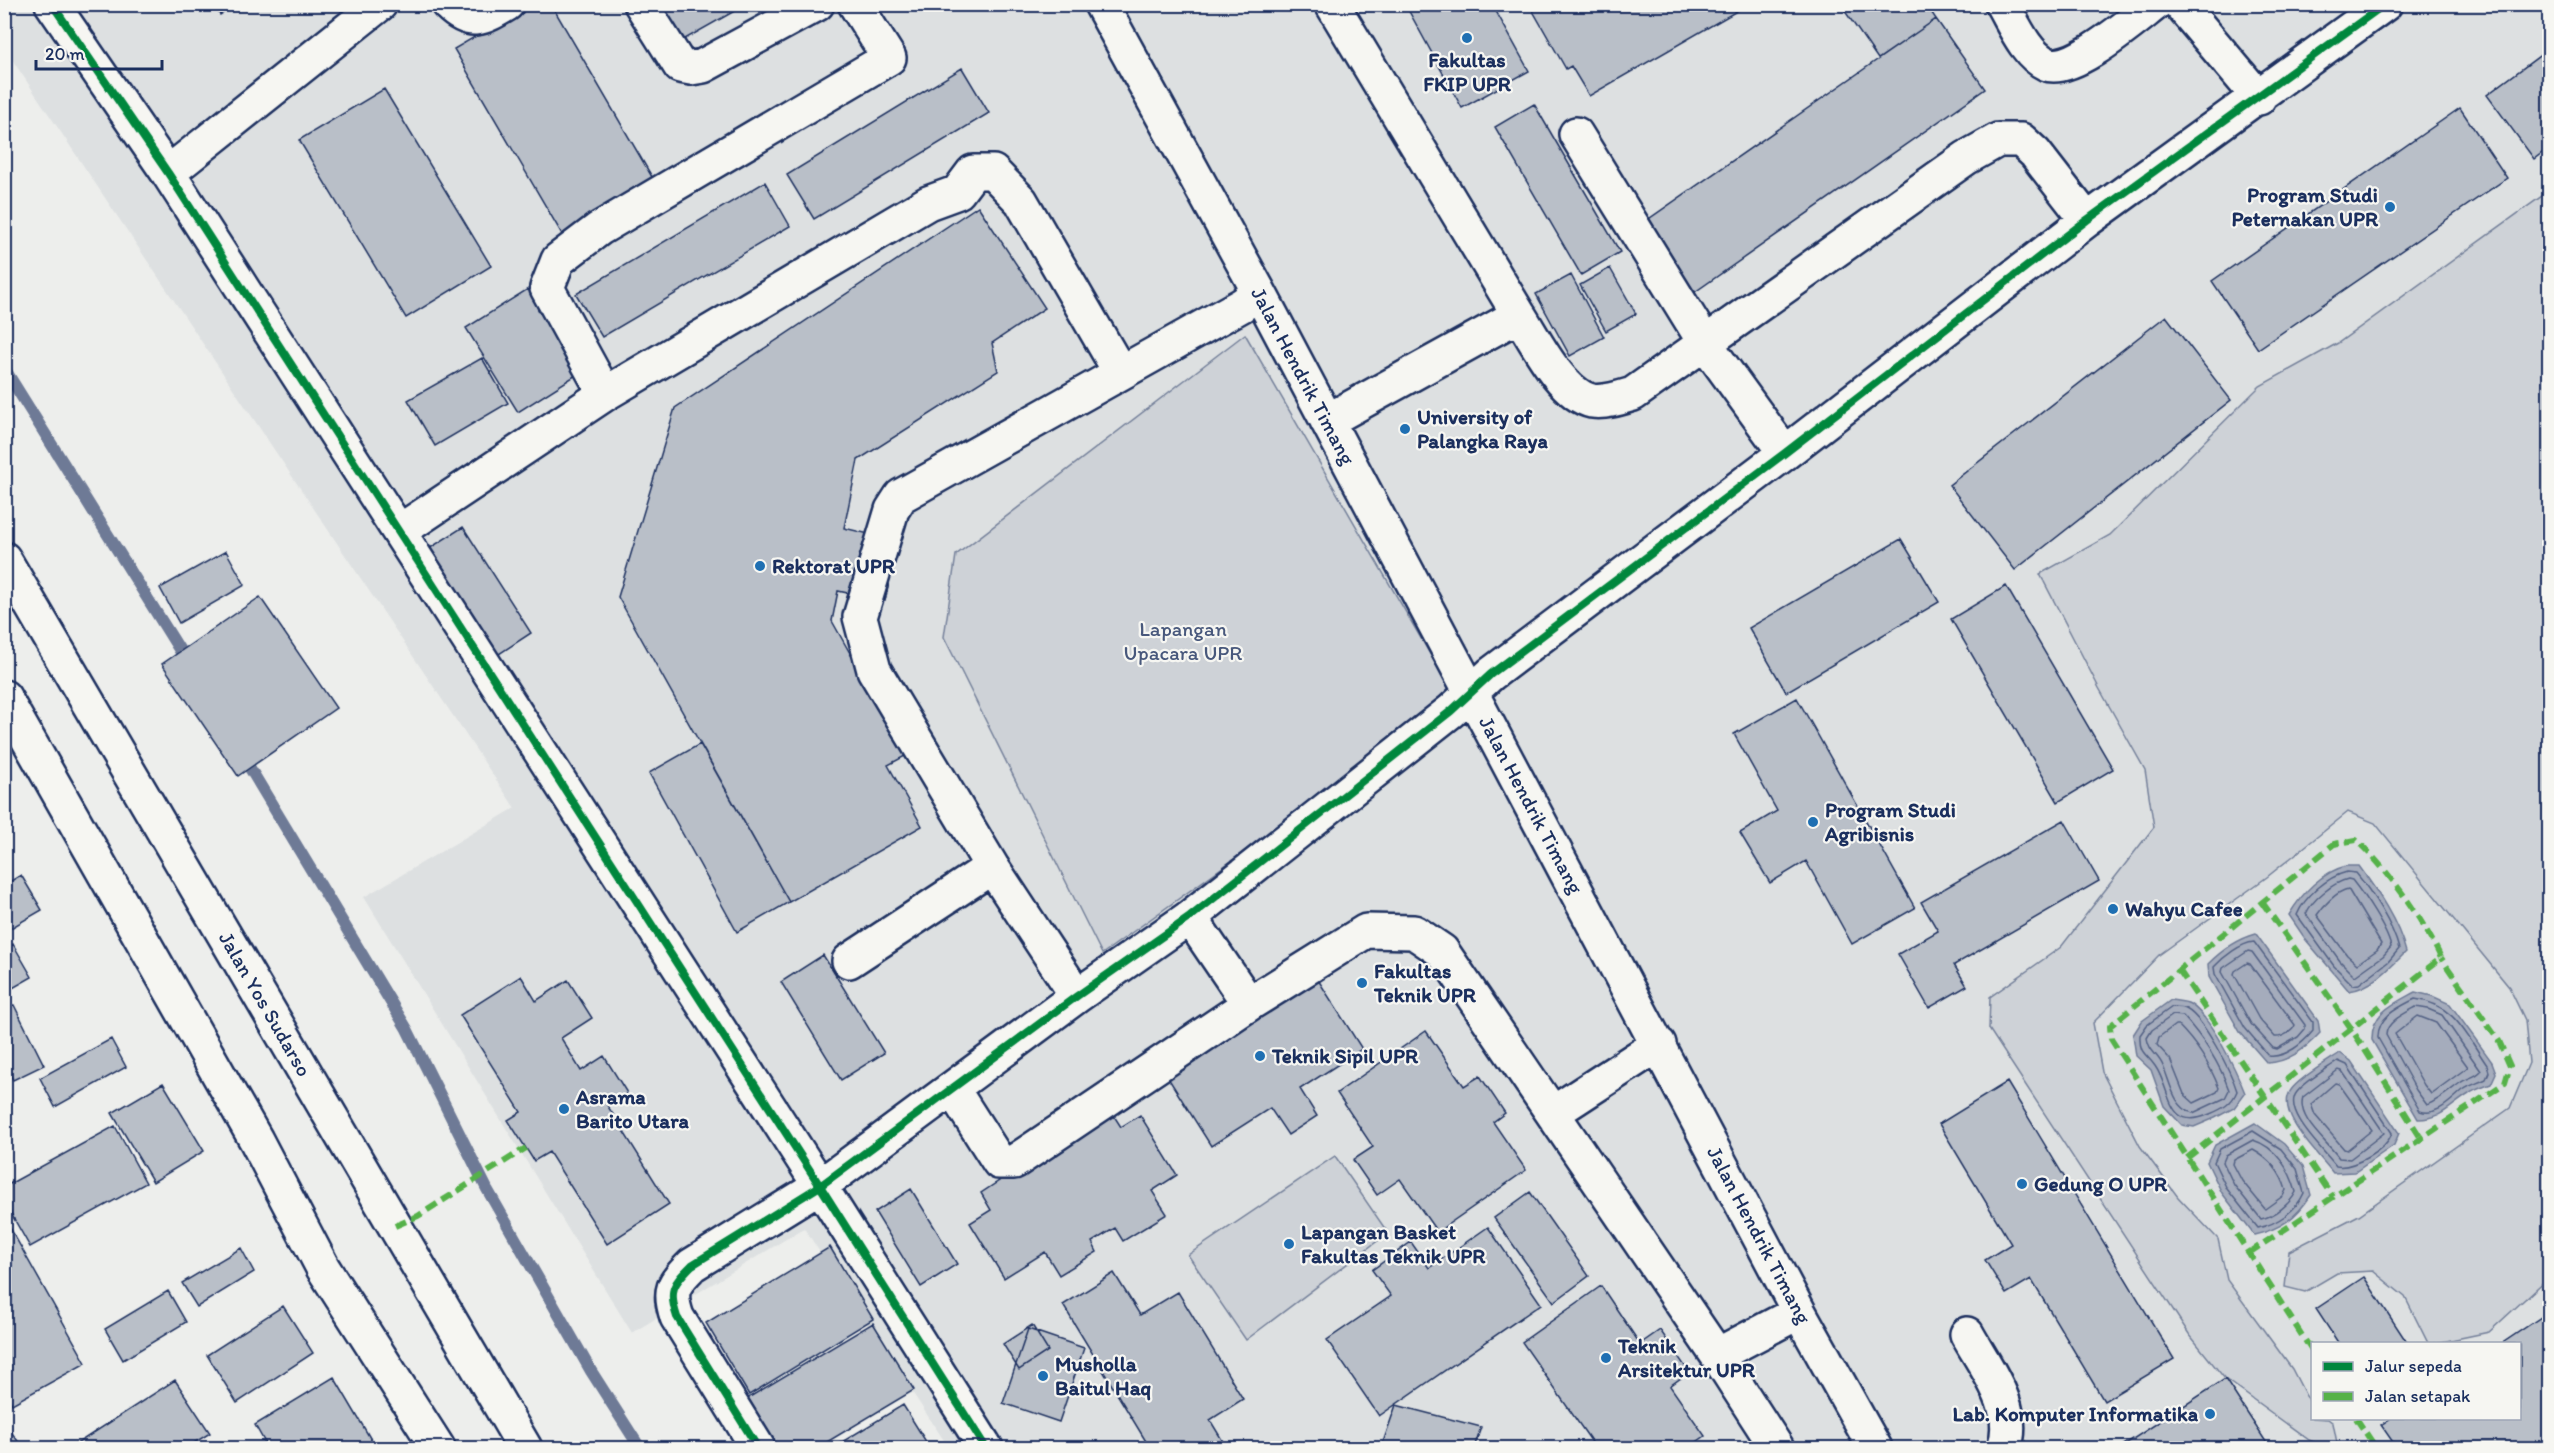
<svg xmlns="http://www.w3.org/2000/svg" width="2554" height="1453" font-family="Itim,sans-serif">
<rect width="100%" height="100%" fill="#edeeec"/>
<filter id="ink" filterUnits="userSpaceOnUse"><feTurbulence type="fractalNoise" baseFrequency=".0167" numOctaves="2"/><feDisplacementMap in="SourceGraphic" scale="12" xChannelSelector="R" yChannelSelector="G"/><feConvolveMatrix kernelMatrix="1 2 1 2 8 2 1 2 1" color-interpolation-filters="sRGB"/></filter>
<g filter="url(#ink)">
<path fill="#dde0e1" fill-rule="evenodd" d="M4 5H2549V1448H949L804 1228 632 1333 364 897 515 808 5 49ZM2312 1344H2520V1418H2312Z"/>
<path fill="#ced2d7" stroke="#74809a" stroke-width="1.5" d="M2549 191V1277L2489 1332 2432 1344 2428 1343 2405 1297 2373 1271 2337 1273 2305 1292 2285 1287 2289 1251 2359 1215 2510 1108 2529 1063 2525 1020 2509 987 2375 823 2348 812 2267 877 2159 955 2093 1023 2102 1072 2140 1146 2178 1197 2218 1239 2227 1280 2292 1369 2306 1396 2312 1403V1418L2328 1419 2333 1423 2338 1448H2328L2309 1440 2225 1379 2189 1334 1989 1029 1990 997 2061 947 2154 827 2145 770 2099 688 2040 574 2110 535 2260 386 2338 343Z
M1245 334 1456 699 1102 954 944 637 956 555Z
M1335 1156 1388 1233 1246 1340 1188 1255Z"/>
<path fill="#a5acbc" stroke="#6e7a96" stroke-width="1.5" d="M2346 866H2359C2378 892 2398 921 2406 952 2391 967 2372 988 2349 991L2306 940 2289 915C2302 893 2322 872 2346 866Z
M2256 934 2318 1020 2320 1033C2305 1049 2289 1062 2267 1063L2240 1032 2209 977 2208 964C2221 951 2238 939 2256 934Z
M2415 992 2432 996 2450 1004 2492 1062 2496 1073 2491 1084C2484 1087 2475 1089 2469 1094 2449 1106 2443 1119 2418 1119L2372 1040C2371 1013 2393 1004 2415 992Z
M2171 1000C2176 1001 2185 1001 2190 1004 2211 1017 2236 1070 2245 1093L2234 1108 2215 1118 2194 1127 2182 1125 2164 1106 2151 1070 2136 1056 2133 1035 2142 1021Z
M2340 1053 2351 1061 2399 1133 2394 1145 2355 1172 2333 1173C2320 1155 2274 1114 2291 1090 2298 1079 2328 1061 2340 1053Z
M2255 1123 2284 1144 2303 1166 2311 1195C2296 1218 2281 1229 2254 1235L2222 1193 2207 1162 2215 1145Z"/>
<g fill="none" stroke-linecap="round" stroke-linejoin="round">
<path stroke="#526184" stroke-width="1.5" d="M2347 872 2356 873C2372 892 2393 925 2399 949L2388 962 2359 984 2353 985 2334 966 2297 915C2305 896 2327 877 2347 872Z
M2348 879 2352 880C2364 895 2387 929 2391 947L2383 956 2355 976 2340 961 2306 914C2312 900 2332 883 2348 879Z
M2348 889 2381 944 2377 950 2357 964 2347 955 2317 915C2323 906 2337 891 2348 889Z
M2254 942 2313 1022V1031C2303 1043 2286 1058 2269 1056L2245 1028 2215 974 2214 967C2223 957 2241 943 2254 942Z
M2248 951 2252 952 2305 1025V1029L2298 1037 2277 1049 2273 1048 2251 1024 2222 972 2223 968Z
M2247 963 2250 964 2295 1025C2293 1031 2282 1038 2275 1037L2259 1019 2234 974 2235 971Z
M2415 999C2455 1004 2466 1035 2487 1065L2489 1072 2486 1079C2478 1083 2470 1085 2463 1090 2451 1100 2437 1117 2420 1111L2378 1038C2377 1017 2399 1007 2415 999Z
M2172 1007C2176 1007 2182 1007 2186 1009 2204 1018 2231 1072 2237 1091 2232 1104 2222 1109 2210 1114 2166 1133 2172 1090 2155 1066 2146 1053 2139 1054 2140 1035L2147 1025Z
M2416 1007 2428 1009 2442 1015 2481 1071C2476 1077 2467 1078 2460 1083 2449 1091 2441 1099 2427 1105L2416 1090 2386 1035C2386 1022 2405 1013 2416 1007Z
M2173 1015 2183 1016C2203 1038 2219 1062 2229 1090L2225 1098 2193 1113C2174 1109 2170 1081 2163 1066 2158 1054 2149 1052 2147 1038L2152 1030Z
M2418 1016 2436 1023 2468 1067 2431 1094 2424 1085 2395 1034Z
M2175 1025H2178C2196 1043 2210 1065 2219 1088L2217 1092 2194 1103 2184 1094 2170 1059 2157 1045 2159 1037Z
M2338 1061 2347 1065 2392 1133C2386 1150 2353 1169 2336 1166 2325 1151 2281 1112 2297 1092 2307 1080 2325 1070 2338 1061Z
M2338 1070 2342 1071 2384 1133 2350 1159 2339 1158C2328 1142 2296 1119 2303 1097Z
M2335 1083 2339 1084 2372 1130 2347 1150 2344 1149 2315 1115 2311 1104Z
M2253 1131 2281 1149 2297 1169 2304 1193C2296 1211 2277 1224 2258 1228L2227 1189 2214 1162 2220 1149Z
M2253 1140C2276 1147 2290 1170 2296 1192 2290 1204 2275 1216 2261 1219L2234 1185 2223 1162 2226 1155Z
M2253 1150C2270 1159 2281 1172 2286 1190L2283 1196 2265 1209 2242 1181 2233 1164 2234 1160Z"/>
<path stroke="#6e7a96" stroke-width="12" d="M4 368 189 665
M242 755 407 1029 487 1189 591 1371 640 1448"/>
</g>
<path fill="#b9bfc8" stroke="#1b2f5e" stroke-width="1.5" d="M214 4H238L220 15Z
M531 4H551L655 182 563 236 454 49Z
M657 4H747L678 43Z
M1405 4H1492L1529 71 1462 108Z
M1544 4H1749L1589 96 1571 66 1566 69 1533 11Z
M1840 4H1926L1936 19 1878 59Z
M1936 19 1985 89 1692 294 1643 223Z
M2550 48V147L2534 159 2487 95Z
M962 68 989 113 814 219 787 175Z
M384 89 491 266 406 318 299 140Z
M1534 104 1620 252 1581 275 1495 127Z
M2460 108 2507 178 2258 349 2212 281Z
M765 182 790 226 602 337 576 294Z
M978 206 1045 308 992 343 998 371 858 460 844 528 898 541 885 601 838 591 832 621 907 755 888 765 922 826 789 902 618 597 675 408Z
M1610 268 1636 314 1606 331 1580 285Z
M1571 275 1604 337 1570 356 1536 294Z
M528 289 581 372 518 412 466 328Z
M2166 316 2231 400 2015 570 1949 485Z
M482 358 508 403 435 446 408 400Z
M463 527 531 633 496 656 427 550Z
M1901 539 1939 602 1786 692 1749 628Z
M226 551 245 585 179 623 160 588Z
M2006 586 2113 769 2058 802 1951 619Z
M260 597 336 708 238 776 162 664Z
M1797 698 1915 908 1852 944 1806 861 1770 883 1740 833 1777 811 1734 734Z
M700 744 789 902 737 932 649 773Z
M2064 820 2099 881 1954 965 1967 986 1929 1008 1898 954 1938 931 1921 902Z
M21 875 42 910 4 932V885Z
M13 944 32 977 4 993V949Z
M823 955 884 1053 841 1080 781 982Z
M1308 964 1362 1049 1300 1089 1317 1116 1288 1135 1270 1108 1211 1146 1158 1062Z
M521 976 536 1001 568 980 592 1018 561 1038 581 1071 604 1056 627 1093 607 1105 669 1204 607 1244 549 1152 534 1161 508 1120 521 1112 460 1015Z
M14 1005 44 1065 13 1080 4 1063V1010Z
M1426 1031 1464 1086 1480 1076 1505 1113 1493 1122 1526 1170 1437 1232 1400 1179 1377 1195 1353 1160 1373 1147 1337 1093Z
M111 1039 126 1067 55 1107 40 1078Z
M2007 1082 2174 1359 2104 1401 2031 1279 2006 1294 1985 1260 2011 1244 1939 1124Z
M163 1083 204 1151 153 1182 112 1113Z
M1109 1108 1121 1127 1140 1115 1177 1175 1152 1191 1167 1214 1123 1241 1115 1228 1092 1242 1097 1252 1059 1275 1045 1252 1004 1278 970 1223 991 1210 981 1193Z
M115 1126 146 1183 30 1247 4 1201V1187Z
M911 1189 957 1264 921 1287 875 1212Z
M1530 1192 1589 1276 1554 1302 1494 1218Z
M4 1217 86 1363 12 1404 4 1390Z
M1488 1227 1541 1304 1379 1416 1327 1340 1391 1296 1372 1270 1411 1242 1429 1268Z
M830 1247 873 1319 749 1395 706 1323Z
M241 1248 254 1272 197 1307 182 1283Z
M1114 1273 1140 1315 1178 1292 1243 1399 1210 1420 1227 1448H1150L1063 1305Z
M2364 1277 2408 1344H2339L2316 1309Z
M1601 1286 1640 1344 1660 1330 1689 1372 1670 1386 1705 1436 1688 1448H1596L1522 1342Z
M168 1291 186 1322 123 1360 105 1329Z
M283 1306 313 1353 237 1403 207 1355Z
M2550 1311V1435L2530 1448H2397L2381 1425 2391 1418H2520V1344H2501Z
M873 1323 914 1390 817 1448H778L748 1398Z
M1032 1325 1048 1351 1019 1370 1003 1344Z
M1028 1329 1084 1348 1059 1422 1003 1403Z
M334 1377 376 1448H268L255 1425Z
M2225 1379 2270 1448H2119Z
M175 1380 210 1433 186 1448H70Z
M903 1405 930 1448H832Z
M1396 1405 1481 1427 1474 1448H1381Z
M4 1422 23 1448H4Z"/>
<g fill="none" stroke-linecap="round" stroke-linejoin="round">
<g stroke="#1b2f5e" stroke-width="38">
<path id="minor" d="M52 4 168 173 820 1186 692 1265C673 1284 668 1290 677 1317L758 1448
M448 4C470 26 482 19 507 4
M641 4 680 66 691 68 703 66 817 4
M1101 4 1259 292 1799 1312 1875 1448
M2002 4C2013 23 2026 55 2047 64 2072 74 2134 20 2155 4
M2180 4 2259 98
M1576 134 1705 343 1785 453
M168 173 380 4
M1519 315C1535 340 1562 395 1592 401 1606 403 1620 398 1633 394L1966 158 1998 140H2021L2035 153 2087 220
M605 394 547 288 558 260 599 229 889 58 855 4
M1327 421 1519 315 1332 4
M400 531 605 394 928 203 958 192 973 172H993L1021 201 1120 372
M1190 917 1249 1004 1366 931 1414 932 1442 951 1717 1355 1777 1448
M849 961 992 867
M1077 996 992 867 874 670 860 617 892 510 901 496 1242 305 1259 292
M953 1090 999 1162H1014L1249 1004
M1553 1113 1659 1044
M1967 1334C1985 1367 2019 1409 2004 1448
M1717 1355 1799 1312
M986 1448 820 1186 1077 996 1190 917 1451 711 1491 674 1785 453 2087 220 2385 4"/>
</g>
<g stroke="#1b2f5e" stroke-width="38">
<path id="major" d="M4 559 525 1448
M4 697 256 1140 323 1268 438 1448"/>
</g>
<use href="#minor" stroke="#f6f6f2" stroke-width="33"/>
<use href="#major" stroke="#f6f6f2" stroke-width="33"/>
<path stroke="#55b248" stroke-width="6" stroke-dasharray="12 6" stroke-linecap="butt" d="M2262 902 2351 1028 2421 1138
M2179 970 2333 1197
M2187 1158 2441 958C2423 919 2387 868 2356 840L2334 844 2110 1026 2111 1039 2312 1351
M395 1226 418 1216 526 1148
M2249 1253 2505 1083 2510 1066 2499 1041 2441 958
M2356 1418 2376 1448"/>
<g stroke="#f6f6f2" stroke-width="11">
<path id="cycleway" d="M52 4 168 173 820 1186 692 1265C673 1284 668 1290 677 1317L758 1448
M986 1448 820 1186 1077 996 1190 917 1451 711 1491 674 1785 453 2087 220 2385 4"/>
</g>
<use href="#cycleway" stroke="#00873e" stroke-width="8"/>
</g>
</g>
<g fill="#1f6fb2" stroke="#f6f6f2" stroke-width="2">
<circle cx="1467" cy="38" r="6"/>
<circle cx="2390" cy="207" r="6"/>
<circle cx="1405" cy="429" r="6"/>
<circle cx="760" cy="566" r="6"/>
<circle cx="1813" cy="822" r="6"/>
<circle cx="2113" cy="909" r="6"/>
<circle cx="1362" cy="983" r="6"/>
<circle cx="1260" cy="1056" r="6"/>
<circle cx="564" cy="1109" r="6"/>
<circle cx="2022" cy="1184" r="6"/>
<circle cx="1289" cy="1244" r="6"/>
<circle cx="1606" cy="1358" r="6"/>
<circle cx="1043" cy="1376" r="6"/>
<circle cx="2210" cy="1414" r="6"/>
</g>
<g text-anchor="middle" stroke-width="4.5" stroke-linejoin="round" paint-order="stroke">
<g font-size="21" font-weight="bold" fill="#1b2f5e" stroke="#f6f6f2" text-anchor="start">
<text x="1467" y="67" text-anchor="middle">Fakultas<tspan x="1467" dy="24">FKIP UPR</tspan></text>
<text x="2378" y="202" text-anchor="end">Program Studi<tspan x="2378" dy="24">Peternakan UPR</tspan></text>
<text x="1417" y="424">University of<tspan x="1417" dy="24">Palangka Raya</tspan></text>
<text x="772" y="573">Rektorat UPR</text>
<text x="1825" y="817">Program Studi<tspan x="1825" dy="24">Agribisnis</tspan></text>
<text x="2125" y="916">Wahyu Cafee</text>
<text x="1374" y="978">Fakultas<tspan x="1374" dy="24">Teknik UPR</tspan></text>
<text x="1272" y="1063">Teknik Sipil UPR</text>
<text x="576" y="1104">Asrama<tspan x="576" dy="24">Barito Utara</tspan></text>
<text x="2034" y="1191">Gedung O UPR</text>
<text x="1301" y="1239">Lapangan Basket<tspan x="1301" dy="24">Fakultas Teknik UPR</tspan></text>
<text x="1618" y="1353">Teknik<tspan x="1618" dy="24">Arsitektur UPR</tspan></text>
<text x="1055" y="1371">Musholla<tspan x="1055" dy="24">Baitul Haq</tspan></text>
<text x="2198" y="1421" text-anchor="end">Lab. Komputer Informatika</text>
</g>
<g font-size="21" fill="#1b2f5e" stroke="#f6f6f2">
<text transform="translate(1303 376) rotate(62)" y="7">Jalan Hendrik Timang</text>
<text transform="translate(1531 805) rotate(62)" y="7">Jalan Hendrik Timang</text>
<text transform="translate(265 1004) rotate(60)" y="7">Jalan Yos Sudarso</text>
<text transform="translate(1759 1235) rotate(62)" y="7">Jalan Hendrik Timang</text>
</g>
<g font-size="21" fill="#48587c" stroke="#f6f6f2">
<text x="1183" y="636">Lapangan<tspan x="1183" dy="24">Upacara UPR</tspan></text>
</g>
</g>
<rect width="2554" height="1453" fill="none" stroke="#f6f6f2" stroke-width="24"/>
<rect x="12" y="12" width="2530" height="1429" fill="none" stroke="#1b2f5e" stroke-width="2" filter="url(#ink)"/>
<rect x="2311" y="1342" width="210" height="78" fill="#f6f6f2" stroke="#9ea6b7" stroke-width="1.5"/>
<rect x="2323" y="1362" width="30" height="9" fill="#00873e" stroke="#9ea6b7" stroke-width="1.5"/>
<text x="2365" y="1372" font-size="18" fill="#1b2f5e">Jalur sepeda</text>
<rect x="2323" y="1392" width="30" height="9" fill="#55b248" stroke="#9ea6b7" stroke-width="1.5"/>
<text x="2365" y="1402" font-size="18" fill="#1b2f5e">Jalan setapak</text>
<path d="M36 60v9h126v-9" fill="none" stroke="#1b2f5e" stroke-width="3"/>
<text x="45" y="60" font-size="18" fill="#1b2f5e" stroke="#f6f6f2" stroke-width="4.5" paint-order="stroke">20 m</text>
</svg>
